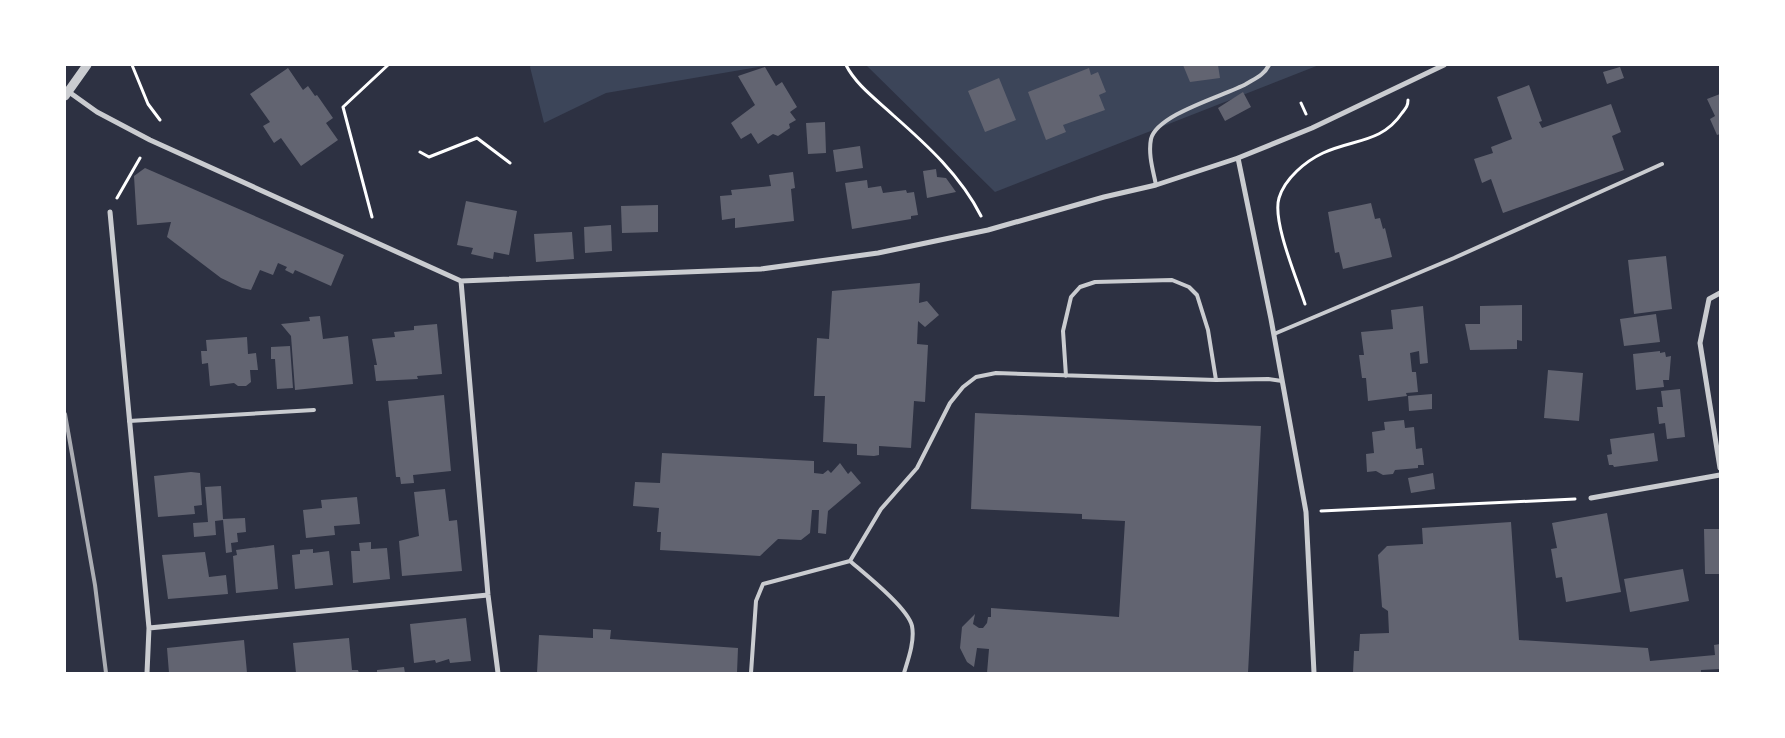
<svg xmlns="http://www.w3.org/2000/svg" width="1785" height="738" font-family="'Crimson Pro',serif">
<rect width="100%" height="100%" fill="#2d3142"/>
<path fill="#3c4559" d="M531 65H770L606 93 544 123 530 67Z
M866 65H1319L995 192Z"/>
<path fill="#626471" d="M1183 65H1218L1220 78 1190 82Z
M765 67 776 86 782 82 797 107 790 112 796 120 789 124 790 128 778 136 773 134 758 144 751 133 741 139 731 123 755 105 738 76Z
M1620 67 1624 78 1607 84 1603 72Z
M288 68 303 90 308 86 315 96 317 95 333 118 326 123 338 140 301 166 281 138 274 143 263 126 270 122 250 94Z
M1089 68 1091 75 1098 72 1106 92 1099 95 1105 110 1063 125 1066 132 1046 140 1028 92Z
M999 78 1016 120 985 132 968 91Z
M1529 85 1542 121 1539 122 1542 128 1611 104 1621 132 1612 136 1624 170 1503 213 1491 179 1482 183 1474 159 1493 153 1491 147 1512 139 1497 97Z
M1243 92 1251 107 1225 121 1218 108Z
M1720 94V134L1717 135 1710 119 1715 116 1707 99Z
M825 122 826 153 808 154 806 123Z
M860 146 863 168 836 172 833 150Z
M145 168 344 255 331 286 295 270 293 274 285 270 287 267 278 263 273 275 260 270 251 290 242 288 221 278 167 237 171 222 137 225 134 176Z
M936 169 937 177 946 178 956 192 927 198 923 171Z
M793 172 795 188 791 189 794 221 735 228V218L722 220 720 196 732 195 731 190 771 186 769 175Z
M867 180 868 188 881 186 883 193 906 190 907 193 914 192 918 215 911 216V219L852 229 845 183Z
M466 201 517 211 509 255 494 252 493 259 471 254 473 248 457 245Z
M1371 203 1375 219 1380 218 1383 229 1385 228 1392 257 1343 269 1339 252 1335 253 1328 212Z
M658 205V232L622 233 621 206Z
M611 225 612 251 585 253 584 227Z
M572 232 574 259 536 262 534 234Z
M1666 256 1672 309 1634 314 1628 260Z
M920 283 919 303 927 301 939 315 925 327 918 321 917 344 928 345 925 402 914 401 911 448 879 446V455L874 456 857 455V444L823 442 825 396H814L817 338 829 339 832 291Z
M1522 305V341L1517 340V349L1470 350 1465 324H1480V306Z
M1423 306 1428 363 1420 364 1419 351 1410 353 1412 372H1416L1418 392 1406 393 1407 396 1368 401 1366 378H1362L1359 355H1364L1361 332 1393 329 1391 310Z
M1656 314 1660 342 1624 346 1620 319Z
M320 316 323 339 348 336 353 384 295 390 291 336 281 324 310 321 309 317Z
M437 324 442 374 417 376 418 379 376 381 374 365H377L372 339 395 337 394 332 414 330V326Z
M247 337 248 354 256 353 258 370H250L251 382 246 386H238L234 383 210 386 208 363 202 364 201 351H207L206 340Z
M290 346 293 388 277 389 275 359H271V347Z
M1660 351V353L1665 352 1666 357 1671 356 1669 380H1663L1664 387 1636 390 1633 354Z
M1548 370 1583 373 1579 421 1544 418Z
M1680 389 1685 437 1667 439 1665 423 1659 424 1657 407H1663L1661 391Z
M1432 394V409L1409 411 1408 396Z
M444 395 451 471 413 475 414 483 401 484 400 477H396L388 401Z
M975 413 1261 426 1248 673H987L989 649 977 648 974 667 967 662 960 648 962 627 975 614 973 624 979 628H983L987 623 988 617H991V608L1119 617 1125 521 1082 519V514L971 509Z
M1404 420 1405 428 1414 427 1416 449 1422 448 1424 465H1418V468L1395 470 1393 474 1383 475 1376 471 1367 472 1366 454 1374 453 1372 432 1385 430 1384 422Z
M1654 433 1658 461 1614 467 1613 465H1609L1607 455 1612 454 1610 439Z
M662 453 814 461V473L823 474 828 470 831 473 840 463 848 474 851 471 861 483 828 511 826 534 818 533 819 510H812L810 533 801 540 778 539 760 556 660 550 661 532H657L659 508 633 506 635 482 660 483Z
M191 472 200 473 202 505 194 506 195 514 158 517 154 476Z
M1433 473 1435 489 1411 493 1408 478Z
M221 486 223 519 245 518 246 532 237 533 238 542 231 543 232 552 226 553 223 520 215 521 216 535 194 537 193 523 208 522 205 487Z
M445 489 449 521 457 520 462 571 402 576 399 541 419 536 414 492Z
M357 497 360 524 334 526 335 535 306 538 303 510 322 508 321 500Z
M1607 513 1621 592 1566 602 1562 577 1556 578 1551 549 1557 548 1552 523Z
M1511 522 1519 640 1648 648 1650 661 1715 655 1714 645 1720 644V669L1701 670V673H1353L1354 651H1359L1360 634 1389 633 1388 611 1382 607 1378 555 1387 546 1423 544 1422 528Z
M1704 529H1720V574H1705Z
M371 542V549L387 548 390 579 353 583 351 551H360L359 543Z
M274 545 278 589 236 593 233 556 237 555 236 550Z
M313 549V553L329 551 333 585 295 589 292 555 300 554V550Z
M205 552 209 577 226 575 228 594 168 599 162 555Z
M1683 569 1689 601 1630 612 1624 579Z
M466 618 471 661 450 663 449 659 436 663 435 660 414 663 410 624Z
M593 629 611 630 610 639 738 648 737 673H537L539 635 593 638Z
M349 638 352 670H358L359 673H296L293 643Z
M244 640 247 673H169L167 648Z
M404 667 405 673H377V670Z"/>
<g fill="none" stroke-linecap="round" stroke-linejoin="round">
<path stroke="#fff" stroke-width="3" d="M132 65 148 104 160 120
M846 65C856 85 877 100 893 115 927 145 961 176 981 216
M1301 103 1306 114
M420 152 429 157 477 138 510 163
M117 198 140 158
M372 217 343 107 388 65
M1305 304C1297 279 1272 221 1279 198 1285 178 1306 161 1323 153 1353 139 1382 143 1402 113 1406 108 1408 106 1408 100
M1321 511 1575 499"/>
<path stroke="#caccd0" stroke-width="4" d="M1156 185C1153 170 1148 154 1151 139 1157 114 1224 96 1246 84 1256 78 1264 75 1269 65
M1274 334 1454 258 1662 164
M1066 376 1063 331 1071 297 1080 287 1095 282 1172 280 1189 287 1197 295 1208 330 1216 380
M129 421 314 410
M850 561C865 574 908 608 912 626 915 641 908 660 904 673
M751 673 756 601 763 584 850 561 881 509 917 468 950 403 963 387 976 377 996 373 1216 380 1268 379 1282 381"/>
<path stroke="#caccd0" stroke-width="5" d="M69 92 97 112 150 140 461 281 761 269 878 253 988 230 1104 197 1156 185 1238 158 1312 128 1444 65
M1238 158 1271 319 1306 512 1314 673
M110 212 149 628 147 673
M461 281 488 595 498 673
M1720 293 1709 299 1700 343 1720 468
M1591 498 1720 475
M149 628 488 595"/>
<path stroke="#caccd0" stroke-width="9" d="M65 96 87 65"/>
<path stroke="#abadb3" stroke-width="4" d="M65 414 95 585 106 673"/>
</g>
<rect width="1785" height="738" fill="none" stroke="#ffffff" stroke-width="132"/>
</svg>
